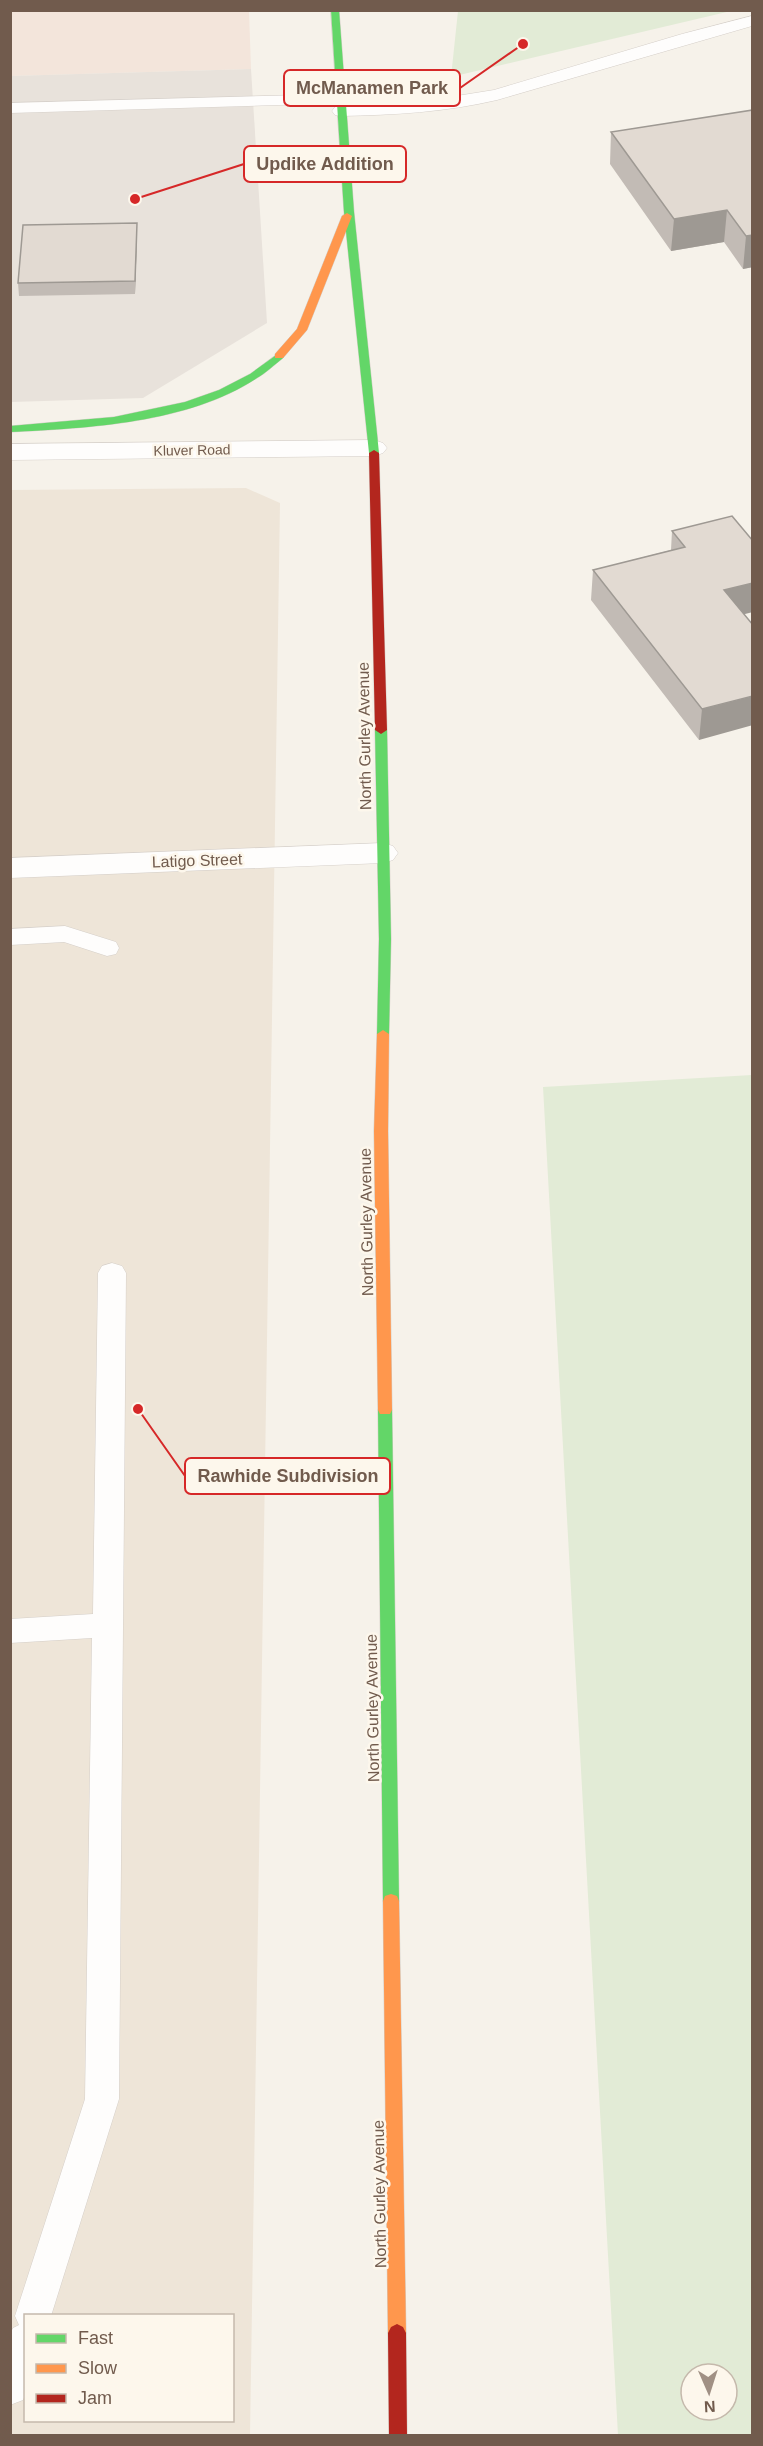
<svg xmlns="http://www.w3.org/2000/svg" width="763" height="2446" font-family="Arial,sans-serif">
<rect width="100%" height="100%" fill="#f6f2ea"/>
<path fill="#eee5d8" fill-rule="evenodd" d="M246 488 280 503 250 2435H11L10 490ZM26 2316H232V2420H26Z"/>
<path fill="#f3e5db" d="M10 11H249L251 69 11 76Z"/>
<path fill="#e8e2db" d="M251 69 267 323 143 398 11 402 10 76Z"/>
<path fill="#e2ebd6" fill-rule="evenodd" d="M458 11V10L731 11 451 77Z
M752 1075V2435H618L543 1087ZM691 2374H727V2410H691Z"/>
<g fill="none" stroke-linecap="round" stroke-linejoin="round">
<g stroke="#d5cfc9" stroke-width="1">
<path id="lane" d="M752 16V26L497 100C446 112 394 115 341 116L335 115 332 111 335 107 341 106 419 102 494 90 682 34Z
M340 94 346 95 349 99 346 103 10 113V103Z
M65 926 116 942 119 948 116 954 107 956 64 942 10 945V929Z
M112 1263 122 1266 126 1273 119 2099 51 2316H26V2393L23 2400 10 2405V2334L13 2328 19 2325 15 2316 85 2099 92 1638 10 1643V1619L93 1614 98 1273 102 1266Z"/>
</g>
<g stroke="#d5cfc9" stroke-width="1">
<path id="street" d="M374 440 383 443 387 448 383 453 374 456 10 460V444Z
M383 843 393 846 398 853 393 860 383 863 10 878V858Z"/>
</g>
<g stroke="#d4cec7" stroke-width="1">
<path id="fast" d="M331 10H339L354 212 379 453 374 456 369 453 344 212Z
M279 353 284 356 283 358C274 365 266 373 257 378 189 423 89 428 10 432V426L114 417 185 402 219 390 250 374Z
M381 726 387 730 391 939 389 1034 383 1038 377 1034 379 939 375 730Z
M385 1405 390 1406 392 1410 399 1901 397 1906 391 1908 385 1906 383 1901 378 1410 380 1406Z"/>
</g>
<g stroke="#d4cec7" stroke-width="1">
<path id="slow" d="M347 213 352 216 307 330 283 358H275V354L297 329 342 216Z
M383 1030 389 1034 388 1131 392 1410 390 1414H380L378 1410 374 1131 377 1034Z
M391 1894 397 1896 399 1901 406 2333 403 2339 397 2342 391 2339 388 2333 383 1901 385 1896Z"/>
</g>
<g stroke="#d4cec7" stroke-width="1">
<path id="jam" d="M374 450 379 453 387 730 381 734 375 730 369 453Z
M397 2324 403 2327 406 2333 407 2436H389L388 2333 391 2327Z"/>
</g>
<use href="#lane" fill="#fefdfc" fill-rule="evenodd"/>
<use href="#street" fill="#fefdfc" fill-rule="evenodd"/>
<use href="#fast" fill="#63d668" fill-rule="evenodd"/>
<use href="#slow" fill="#ff974d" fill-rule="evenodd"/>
<use href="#jam" fill="#b3261e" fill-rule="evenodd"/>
</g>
<path fill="#c2bbb5" d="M753 110V267L743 269 724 242 671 251 610 164 611 132Z
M137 236 135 294 19 296 18 283Z
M672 531 744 614 699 740 591 600 593 570 671 550Z"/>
<path fill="#9e9993" d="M727 210 724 242 671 251 674 219Z
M137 223V236L135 294V281Z
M753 235V267L743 269 746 236Z
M753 583V612L721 620 724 590Z
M753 696V725L699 740 702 709Z"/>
<path fill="#e2dad2" stroke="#9e9993" stroke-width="1.5" d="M753 110V235L746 236 727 210 674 219 611 132Z
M137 223 135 281 18 283 23 225Z
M732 516 753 541V583L724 590 753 625V696L702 709 593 570 685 547 672 531Z"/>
<g text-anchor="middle" stroke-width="5" stroke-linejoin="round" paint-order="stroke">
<g font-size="14" fill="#715b4d" stroke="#fdf7ec">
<text transform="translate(192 450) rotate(-1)" y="5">Kluver Road</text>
</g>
<g font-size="16" fill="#715b4d" stroke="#fdf7ec">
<text transform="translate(364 736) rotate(-91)" y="6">North Gurley Avenue</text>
<text transform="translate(197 860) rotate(-2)" y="6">Latigo Street</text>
<text transform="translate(366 1222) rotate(-91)" y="6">North Gurley Avenue</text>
<text transform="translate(372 1708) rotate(-91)" y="6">North Gurley Avenue</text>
<text transform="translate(379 2194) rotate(-91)" y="6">North Gurley Avenue</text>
</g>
</g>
<path fill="none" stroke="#d62828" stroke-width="2" d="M523 44L460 88M135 199L244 164M138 1409L185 1476"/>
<g fill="#d62828" stroke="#fdf7ec" stroke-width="2">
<circle cx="523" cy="44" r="6"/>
<circle cx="135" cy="199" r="6"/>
<circle cx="138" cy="1409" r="6"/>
</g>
<g fill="#fdf7ec" stroke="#d62828" stroke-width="2">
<rect x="284" y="70" width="176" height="36" rx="6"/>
<rect x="244" y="146" width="162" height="36" rx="6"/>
<rect x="185" y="1458" width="205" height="36" rx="6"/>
</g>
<g font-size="18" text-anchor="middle" font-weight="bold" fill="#715b4d">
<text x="372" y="94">McManamen Park</text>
<text x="325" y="170">Updike Addition</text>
<text x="288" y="1482">Rawhide Subdivision</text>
</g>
<rect width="763" height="2446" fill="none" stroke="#715b4d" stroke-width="24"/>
<rect x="24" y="2314" width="210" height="108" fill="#fdf7ec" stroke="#c5b9ac" stroke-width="1.5"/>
<rect x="36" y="2334" width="30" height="9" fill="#63d668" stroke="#c5b9ac" stroke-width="1.5"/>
<text x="78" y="2344" font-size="18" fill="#715b4d">Fast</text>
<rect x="36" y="2364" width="30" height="9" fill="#ff974d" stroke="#c5b9ac" stroke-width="1.5"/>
<text x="78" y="2374" font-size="18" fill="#715b4d">Slow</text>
<rect x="36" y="2394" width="30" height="9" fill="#b3261e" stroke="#c5b9ac" stroke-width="1.5"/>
<text x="78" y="2404" font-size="18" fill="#715b4d">Jam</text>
<g transform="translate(709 2392) rotate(177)"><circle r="28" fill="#fdf7ec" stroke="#c5b9ac" stroke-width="1.5"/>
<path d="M0-4.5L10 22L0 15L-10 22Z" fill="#a09084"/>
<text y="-9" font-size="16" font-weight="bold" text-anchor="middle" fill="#715b4d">N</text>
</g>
</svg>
